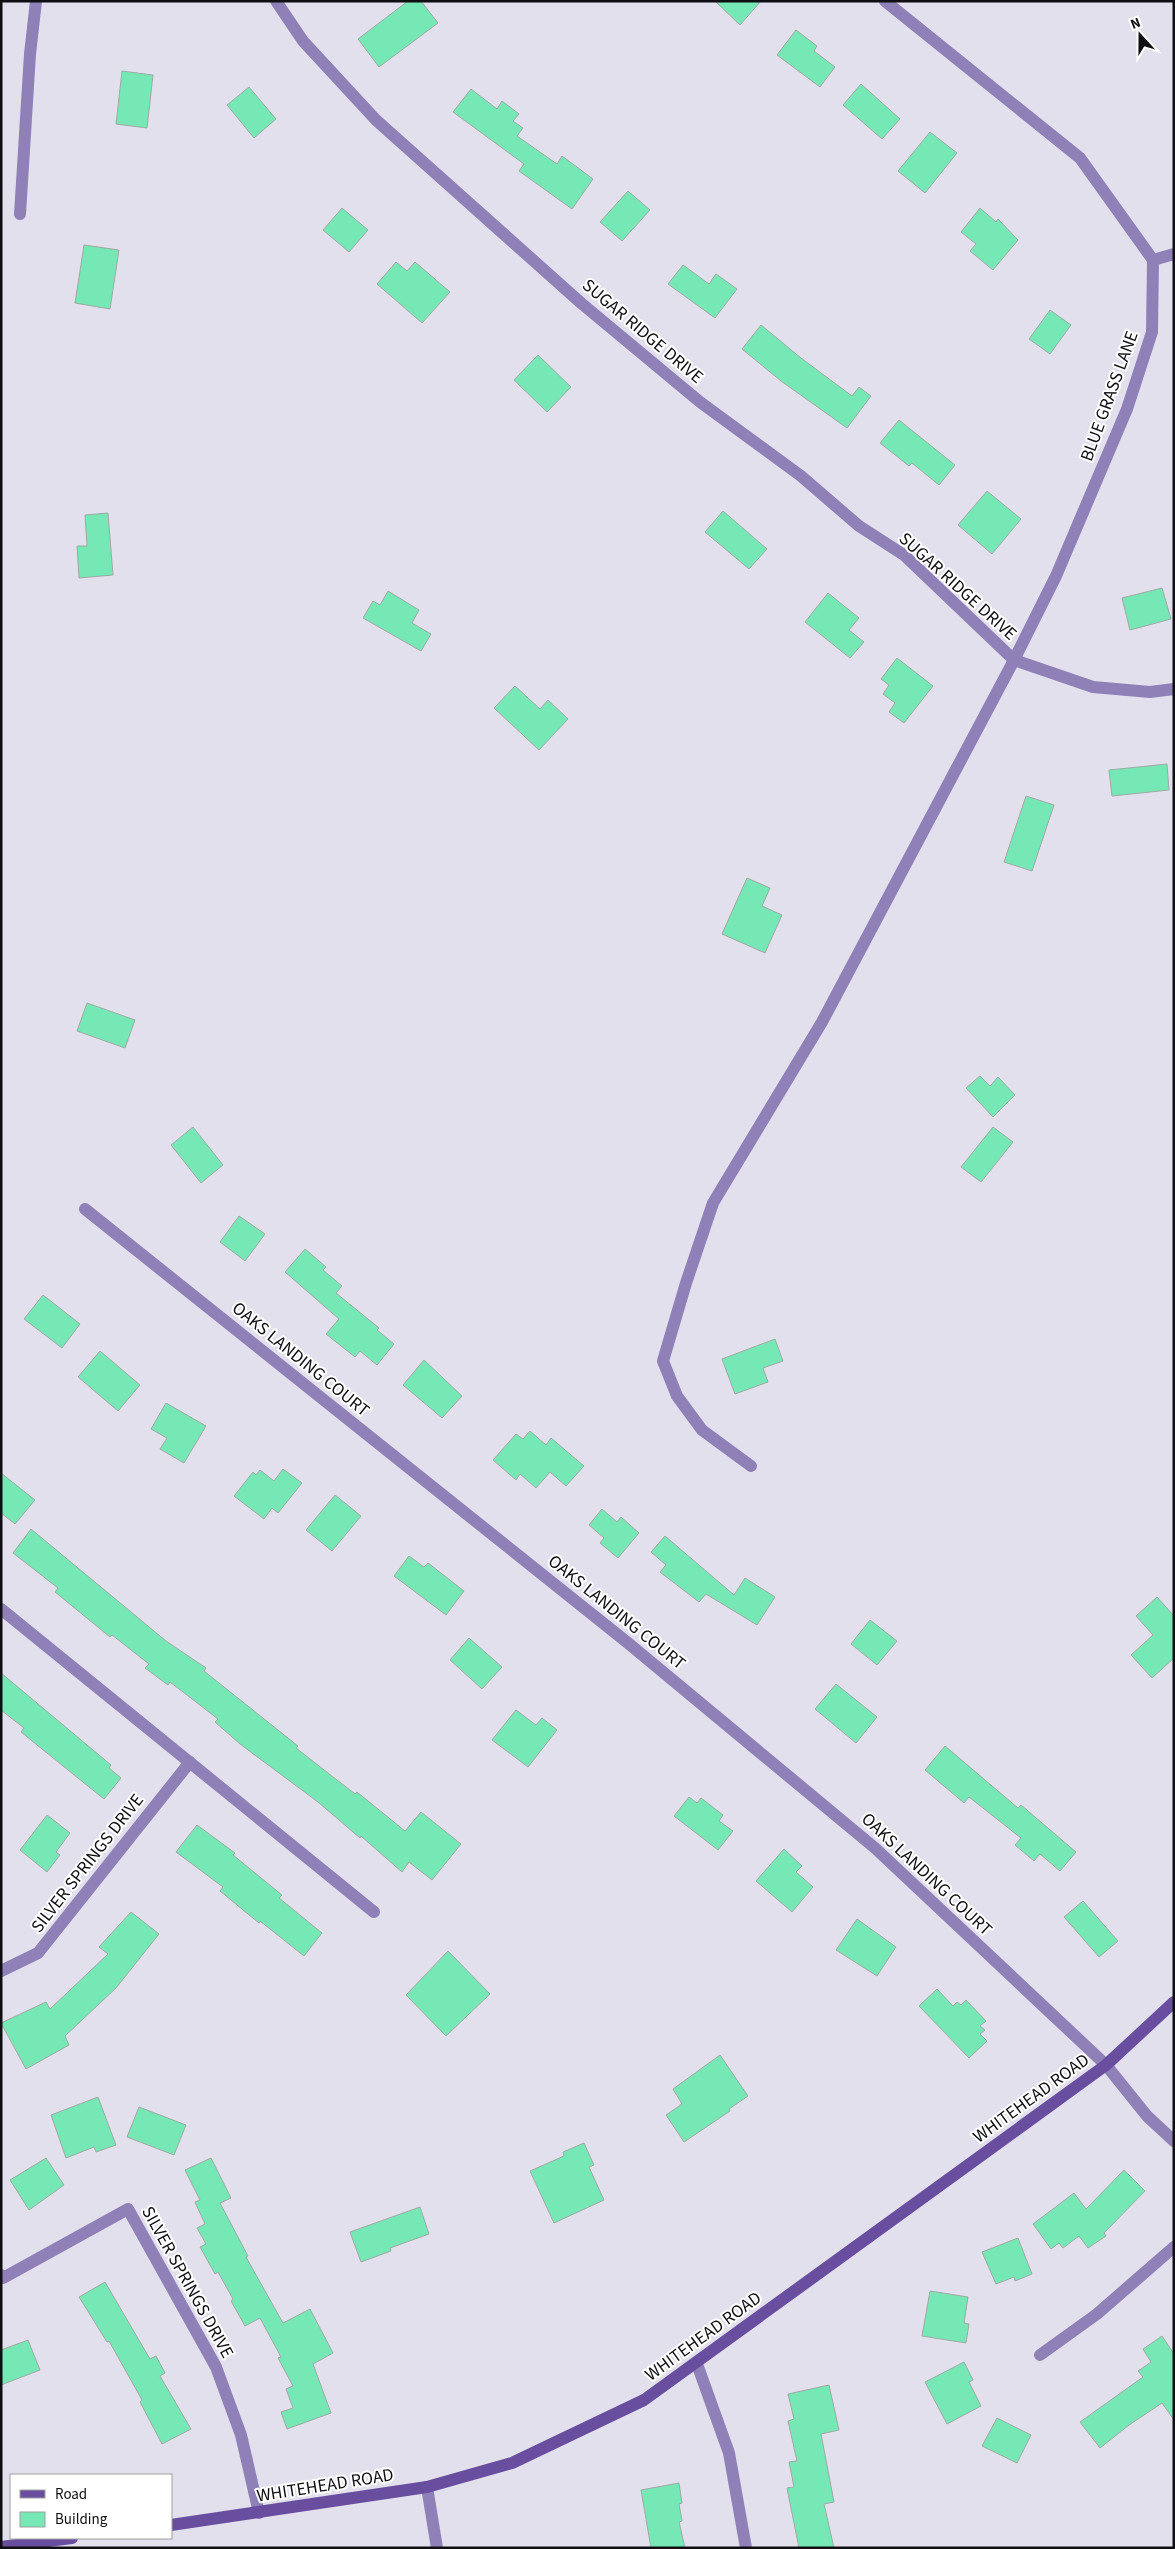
<svg xmlns="http://www.w3.org/2000/svg" width="1175" height="2549" font-family="'Source Sans 3',sans-serif">
<rect width="100%" height="100%" fill="#e3e0ed"/>
<path fill="#75e8b6" stroke="#9eaaa3" d="M408 1H421L438 23 379 67 358 39Z
M715 1H761L740 25Z
M796 30 817 46 814 51 835 67 820 87 777 55Z
M122 71 153 75 147 128 116 124Z
M861 84 900 119 882 139 843 105Z
M249 87 276 119 254 138 227 105Z
M471 89 497 109 502 101 519 114 513 121 523 128 517 136 557 164 562 156 593 179 572 209 519 171 524 164 453 112Z
M930 132 957 153 925 193 898 171Z
M628 191 650 210 622 241 600 222Z
M342 208 368 230 349 252 323 230Z
M980 208 996 222 998 219 1018 240 993 270 970 251 976 244 961 232Z
M84 245 119 250 110 309 75 303Z
M396 262 407 271 415 262 450 292 422 323 377 284Z
M683 265 709 284 716 274 737 289 715 318 668 284Z
M1050 310 1071 325 1050 354 1029 339Z
M761 325 801 358 852 396 859 387 871 396 847 428 781 381 742 349Z
M538 355 571 387 547 412 514 380Z
M899 420 955 465 939 485 912 463 909 466 880 443Z
M987 491 1021 519 992 554 958 525Z
M723 511 767 549 749 569 705 532Z
M108 513 113 575 79 578 77 546H87L85 515Z
M1162 588 1171 619 1130 630 1122 598Z
M388 591 419 610 412 623 431 634 421 651 363 618 373 601 380 605Z
M828 593 859 618 849 630 864 642 850 658 805 622Z
M897 658 933 686 904 723 889 712 895 703 883 694 889 685 881 679Z
M515 686 540 709 548 700 568 719 539 750 494 708Z
M1167 764 1169 790 1112 796 1109 770Z
M1026 796 1054 805 1032 871 1004 862Z
M747 878 770 888 762 906 782 915 765 953 722 934Z
M87 1003 135 1020 125 1048 77 1031Z
M980 1076 990 1086 998 1077 1015 1095 993 1117 966 1088Z
M193 1127 223 1165 201 1183 171 1145Z
M993 1127 1013 1142 981 1182 961 1167Z
M239 1216 265 1234 245 1261 220 1242Z
M305 1249 326 1267 323 1270 342 1286 336 1293 379 1328 377 1330 394 1344 377 1365 360 1351 355 1357 326 1334 339 1319 285 1272Z
M43 1295 80 1324 62 1348 24 1319Z
M775 1339 783 1361 763 1368 768 1382 735 1394 722 1359Z
M100 1351 140 1385 118 1411 78 1377Z
M424 1360 462 1396 442 1418 403 1385Z
M166 1403 206 1426 184 1463 160 1449 167 1438 151 1429Z
M530 1431 546 1445 551 1438 584 1466 566 1486 550 1472 536 1488 520 1474 516 1480 493 1460 516 1434 523 1439Z
M283 1469 302 1483 278 1513 272 1508 264 1519 234 1496 253 1472 256 1475 260 1470 274 1481Z
M1 1473 35 1500 15 1524 1 1513Z
M335 1495 361 1516 332 1551 306 1530Z
M602 1509 617 1522 621 1517 639 1533 618 1558 600 1543 604 1538 589 1525Z
M31 1529 166 1641 206 1668 204 1671 298 1746 296 1748 355 1794 357 1792 405 1831 421 1812 461 1844 432 1880 409 1862 402 1872 361 1836 360 1838 318 1802 240 1744 215 1722 218 1719 170 1682 168 1685 145 1668 149 1664 112 1635 110 1637 55 1592 58 1588 13 1553Z
M665 1536 734 1595 745 1578 775 1597 757 1625 706 1594 699 1602 660 1572 666 1565 651 1552Z
M409 1556 424 1567 428 1563 464 1591 446 1615 394 1576Z
M1157 1597 1174 1616V1658L1152 1678 1131 1655 1153 1635 1136 1616Z
M870 1620 897 1641 877 1665 851 1644Z
M469 1638 502 1667 482 1689 450 1660Z
M1 1673 111 1765 109 1768 121 1778 104 1799 21 1732 24 1728 1 1710Z
M836 1684 877 1717 856 1743 815 1709Z
M516 1710 536 1725 542 1718 557 1730 528 1767 492 1740Z
M945 1746 1018 1808 1021 1805 1076 1852 1060 1871 1040 1854 1034 1861 1015 1845 1021 1838 969 1797 964 1803 925 1770Z
M689 1797 697 1803 701 1798 723 1815 719 1821 733 1831 718 1850 674 1816Z
M47 1815 70 1833 56 1852 60 1855 47 1872 20 1850Z
M197 1825 235 1853 233 1855 282 1895 279 1898 322 1933 304 1956 260 1921 259 1923 220 1891 223 1887 176 1852Z
M784 1849 802 1866 796 1872 813 1887 792 1912 756 1881Z
M1083 1901 1118 1941 1099 1957 1064 1917Z
M131 1912 159 1934 116 1988 65 2036 69 2045 26 2069 1 2023 46 2002 50 2009 108 1954 99 1947Z
M857 1919 896 1947 877 1976 836 1950Z
M448 1951 490 1994 446 2036 406 1995Z
M937 1989 953 2006 957 2002 961 2005 966 2000 986 2021 980 2026 985 2030 980 2034 987 2041 969 2058 919 2006Z
M720 2055 748 2096 729 2109 730 2111 684 2142 666 2115 682 2104 673 2089Z
M98 2097 116 2145 96 2152 94 2147 66 2158 51 2115Z
M139 2107 186 2125 174 2155 127 2137Z
M584 2143 594 2165 589 2167 604 2200 554 2223 530 2171 564 2156 563 2152Z
M46 2158 64 2185 29 2210 10 2180Z
M211 2158 231 2198 220 2203 248 2256 246 2257 283 2323 310 2309 333 2353 313 2364 331 2413 287 2429 281 2412 293 2408 286 2389 293 2386 278 2358 281 2357 260 2318 245 2326 231 2301 233 2299 218 2272 215 2274 200 2247 206 2244 197 2228 205 2224 195 2202 200 2200 185 2170Z
M1124 2170 1145 2191 1104 2233 1106 2236 1088 2248 1079 2236 1063 2248 1059 2243 1051 2249 1033 2224 1074 2193 1086 2209Z
M420 2207 429 2234 390 2248 391 2251 361 2262 350 2232Z
M1018 2238 1032 2274 1015 2281 1014 2277 996 2284 982 2252Z
M105 2282 150 2359 156 2356 165 2373 160 2376 191 2429 162 2444 140 2402 142 2400 109 2341 107 2342 79 2297Z
M930 2291 968 2297 964 2323 969 2324 966 2343 922 2336Z
M1162 2336 1174 2354V2420L1162 2403 1129 2425 1100 2448 1080 2422 1143 2377 1138 2371 1151 2362 1143 2349Z
M28 2340 40 2370 1 2385V2350Z
M964 2362 973 2380 969 2382 981 2406 947 2424 925 2382Z
M829 2385 839 2430 821 2434 834 2502 824 2504 834 2548H799L787 2488 794 2487 789 2462 797 2461 788 2421 794 2419 788 2394Z
M997 2418 1031 2435 1017 2463 982 2446Z
M679 2483 682 2503 679 2504 682 2521 679 2522 685 2548H651L641 2490Z"/>
<g fill="none" stroke-linecap="round" stroke-linejoin="round">
<path stroke="#8f80b8" stroke-width="12" d="M751 1466 702 1430 677 1396 663 1361 686 1283 713 1203 822 1022 1014 660"/>
<path stroke="#8f80b8" stroke-width="12" d="M276 1 303 41 376 120 581 303 700 402 801 476 859 526 904 555 1014 660 1093 687 1150 692 1174 689
M885 1 1080 158 1153 260 1152 332 1127 409 1056 576 1014 660
M20 214 30 54 36 1
M1153 260 1174 254
M85 1209 628 1643 875 1848 1106 2065 1147 2116 1174 2141
M1 1609 374 1912
M1 1971 38 1953 190 1762
M1 2275 3 2278 128 2209 216 2367 241 2435 259 2513
M1040 2355 1097 2314 1174 2247
M697 2364 729 2453 746 2548
M427 2487 437 2548"/>
<path stroke="#694ea0" stroke-width="12" d="M171 2525 427 2487 512 2463 644 2400 1106 2065 1174 2002
M1 2547 72 2538"/>
</g>
<g text-anchor="middle" stroke-width="4" stroke-linejoin="round" paint-order="stroke">
<g font-size="18" fill="#0f0e12" stroke="#fff">
<text transform="translate(643 331) rotate(40)" y="6">SUGAR RIDGE DRIVE</text>
<text transform="translate(1109 396) rotate(-70)" y="6">BLUE GRASS LANE</text>
<text transform="translate(958 586) rotate(42)" y="6">SUGAR RIDGE DRIVE</text>
<text transform="translate(301 1359) rotate(39)" y="6">OAKS LANDING COURT</text>
<text transform="translate(617 1612) rotate(39)" y="6">OAKS LANDING COURT</text>
<text transform="translate(87 1863) rotate(-52)" y="6">SILVER SPRINGS DRIVE</text>
<text transform="translate(927 1874) rotate(43)" y="6">OAKS LANDING COURT</text>
<text transform="translate(1031 2098) rotate(-36)" y="6">WHITEHEAD ROAD</text>
<text transform="translate(188 2282) rotate(61)" y="6">SILVER SPRINGS DRIVE</text>
<text transform="translate(703 2336) rotate(-36)" y="6">WHITEHEAD ROAD</text>
<text transform="translate(325 2485) rotate(-9)" y="6">WHITEHEAD ROAD</text>
</g>
</g>
<rect width="1175" height="2549" fill="none" stroke="#0f0e12" stroke-width="5"/>
<rect x="10" y="2474" width="162" height="65" fill="#ffffff" stroke="#9f9fa0"/>
<rect x="20" y="2490" width="25" height="8" fill="#694ea0" stroke="#9f9fa0"/>
<text x="55" y="2499" font-size="15" fill="#0f0e12">Road</text>
<rect x="20" y="2512" width="25" height="15" fill="#75e8b6" stroke="#9f9fa0"/>
<text x="55" y="2524" font-size="15" fill="#0f0e12">Building</text>
<g transform="translate(1140 35) rotate(339)" stroke="#ffffff" stroke-width="4" paint-order="stroke">
<path d="M0-4L9 19L0 12L-9 19Z" fill="#0f0e12"/>
<text y="-8" font-size="14" font-weight="bold" text-anchor="middle" fill="#0f0e12">N</text>
</g>
</svg>
